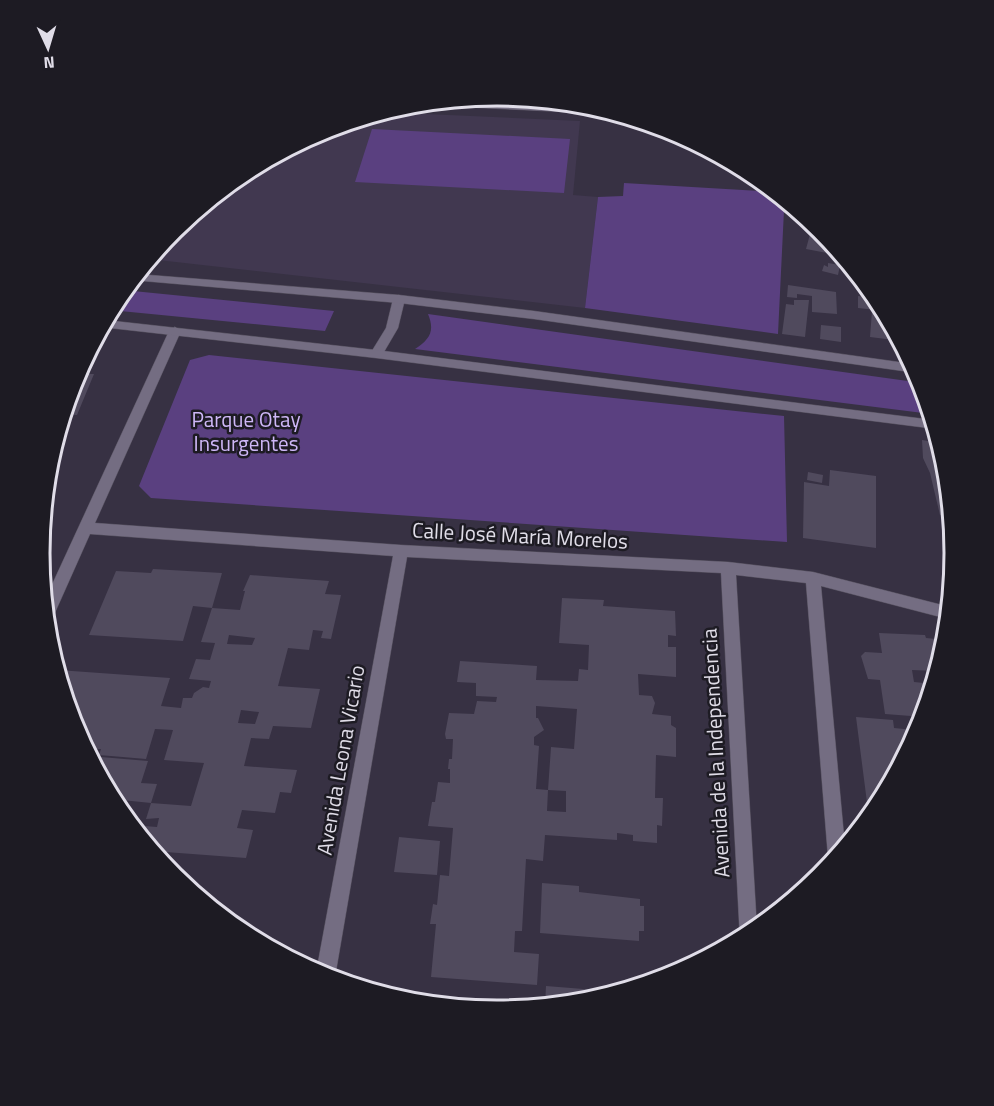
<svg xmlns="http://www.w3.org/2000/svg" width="994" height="1106" font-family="'Titillium Web',sans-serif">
<rect width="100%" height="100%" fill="#373143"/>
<path fill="#413850" d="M381 112 580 121 573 195 598 197 585 308 149 259 173 229 243 172 322 130Z"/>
<path fill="#5a4080" d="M372 129 570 139 564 193 355 182Z
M624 183 775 192 792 206V210H784L778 334 585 308 598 197 623 196Z
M123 290 334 311 325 331 110 310Z
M428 314 922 383 931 414 415 349C430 339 435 331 428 314Z
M209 355 784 416 787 542 151 498 139 486 190 360Z"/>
<path fill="#504a5d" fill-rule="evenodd" d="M813 223 821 229 843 256 806 249Z
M828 263 840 265 838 275 822 271 824 265 828 267Z
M846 264 850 265 858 275 844 272Z
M788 285 836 292 837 314 812 312V296L797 294V298L787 297Z
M858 296 877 298 885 311 858 308Z
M794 300H809L805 337 782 334 786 304 794 305Z
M872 311 886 313 893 328 894 340 870 337Z
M821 325 841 327V342L820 339Z
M89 349 96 354V359L85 374H94L77 415 63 414 74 377Z
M922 440 940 443 946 464 951 517 940 515 930 473 923 458Z
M830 470 876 476V548L803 538 804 482 829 486Z
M808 472 823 475 822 483 807 480Z
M945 551 955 555 953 571 944 569Z
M153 569 222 573 212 608 193 606 183 641 89 635 116 571 151 573Z
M250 575 329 581 325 594 341 595 331 639 321 638 323 631 313 630 309 650 288 648 278 686 320 689 311 728 273 726 269 739 251 738 244 766 297 770 291 793 280 792 275 813 242 810 237 828 253 830 246 858 152 851 140 837 144 826 157 827 159 818 146 819 151 803 112 799 89 756 148 761 141 783 157 784 151 803 191 806 204 763 164 760 173 730 155 729 146 759 99 755 101 749H85L73 725 79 712 69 711 64 696 66 690H62L57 673 58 670 170 678 161 706 181 708 183 698H192L194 693 203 687 209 688 211 681 189 679 196 659 210 660 215 643 201 642 212 608 240 610 245 591H243ZM229 635 255 638 252 645 227 644ZM241 710 259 712 255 724 238 723Z
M562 598 604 600 603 606 675 611 676 636 668 635V647H676V677L638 674 639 695 652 696 655 703 652 714 671 716V725L676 728V757L656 755 655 798H663L662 826 657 825V843L633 841V835L617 833V840L545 835 543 861 526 859 522 931H515L514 952 539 954 537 985 431 977 436 924H430L433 904 437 905 440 875 449 876 453 828 428 826 432 802H435L438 782 450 783V769H448L449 759H452L453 739H446L445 734 449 713 474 714 477 701 496 702 497 697 476 696V683L457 682 460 661 537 666 536 680 578 681 579 669 588 670 589 645 559 643ZM536 706 577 709 574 749 551 747 548 790 566 791V812L547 811 548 790 536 789 539 746 534 745V737L544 730 538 718H536Z
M879 633 925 635 926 638 946 640 937 671 912 670 914 682 934 684 924 717 885 714 880 680 868 679 861 656 865 652 882 653Z
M856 717 893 720 894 728 914 730 912 720 922 721 878 808 869 818Z
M399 837 440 841 437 875 394 872Z
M542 883 579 886V892L640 899V906H644V931H639V941L540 933Z
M546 986 571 988 619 992 586 1002 545 1006Z"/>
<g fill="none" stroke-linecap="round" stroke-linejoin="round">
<g stroke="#55505e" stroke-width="1">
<path id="minor" d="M399 295 405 299 398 328 381 357H371L370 354 386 328 393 299Z
M175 327 181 331 95 523 401 545 728 562 813 572 950 607 948 619 821 586 845 847 831 863 828 857 806 583 736 575 757 929 740 940 721 573 407 557 335 977 334 980 316 973 393 556 90 534 53 617 51 621 46 623 44 602 169 331Z"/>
</g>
<g stroke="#55505e" stroke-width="1">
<path id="tertiary" d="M445 100 598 107 614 112 610 114 421 105 417 103Z
M137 274 399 295 534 311 913 364 917 373 534 319 399 303 131 280Z
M105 320 376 350 933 420 936 429 376 358 101 327Z"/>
</g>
<use href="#minor" fill="#746d82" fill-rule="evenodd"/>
<use href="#tertiary" fill="#746d82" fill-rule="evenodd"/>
</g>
<g text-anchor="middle" stroke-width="5" stroke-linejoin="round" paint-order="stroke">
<g font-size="21" fill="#ceb7f7" stroke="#1d1b23">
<text x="246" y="427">Parque Otay<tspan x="246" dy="24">Insurgentes</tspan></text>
</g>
<g font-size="21" fill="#e0dde8" stroke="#1d1b23">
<text transform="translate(520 536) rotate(3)" y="7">Calle José María Morelos</text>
<text transform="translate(716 753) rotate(-93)" y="7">Avenida de la Independencia</text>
<text transform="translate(341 760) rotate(-80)" y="7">Avenida Leona Vicario</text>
</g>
</g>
<path d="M0 0H994V1106H0ZM50 553a447 447 0 1 1 894 0a447 447 0 1 1-894 0Z" fill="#1d1b23" fill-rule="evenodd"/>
<path fill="none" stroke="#e0dde8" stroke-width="3" d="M50 553a447 447 0 1 1 894 0a447 447 0 1 1-894 0Z"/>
<g transform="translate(48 48) rotate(176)" stroke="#1d1b23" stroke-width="4.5" paint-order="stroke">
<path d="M0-4.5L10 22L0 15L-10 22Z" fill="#e0dde8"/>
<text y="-9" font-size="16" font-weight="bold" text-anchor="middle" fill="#e0dde8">N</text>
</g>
</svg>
